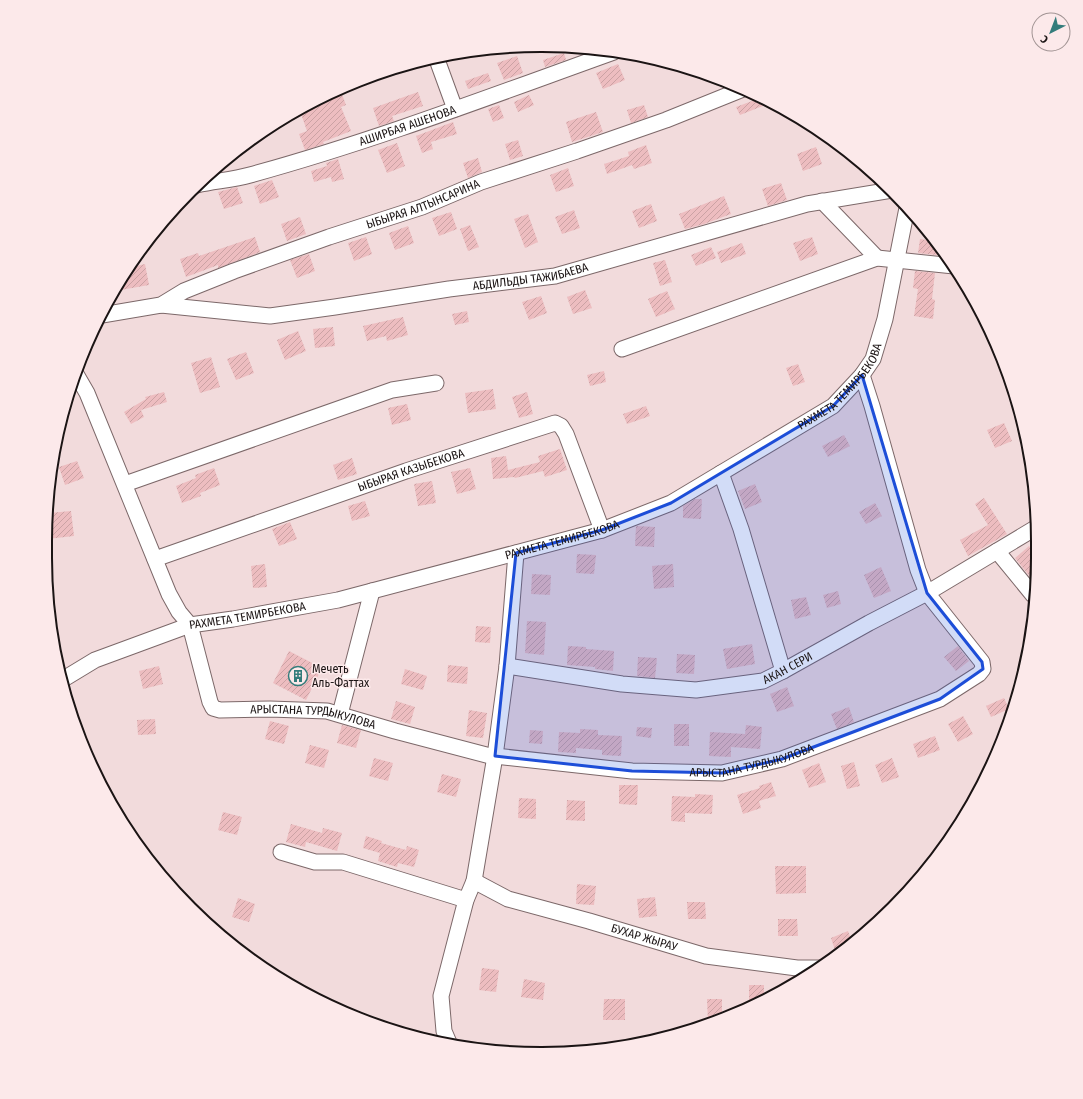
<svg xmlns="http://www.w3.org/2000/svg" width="1083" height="1099" font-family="'Fira Sans Condensed',sans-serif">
<defs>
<pattern id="building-hatch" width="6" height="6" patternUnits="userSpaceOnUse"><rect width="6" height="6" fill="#edbdc0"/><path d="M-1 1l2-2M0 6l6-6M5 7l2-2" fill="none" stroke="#cba2a4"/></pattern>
</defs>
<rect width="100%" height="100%" fill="#f2dbdc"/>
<path fill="url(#building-hatch)" d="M564 53 566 60 545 67 543 60Z
M517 56 523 73 504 80 497 63Z
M618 64 625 80 603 89 596 73Z
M488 73 491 81 468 89 465 81Z
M340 89 346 105 341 107 351 131 323 142 324 144 305 150 299 134 307 131 300 111Z
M418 92 423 106 392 116 394 121 379 126 373 108Z
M529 95 534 105 518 112 514 102Z
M760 98 770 103 740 115 736 107Z
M499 105 504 118 493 122 488 109Z
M644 105 648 117 631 123 627 110Z
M596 112 603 132 572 142 566 122Z
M453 122 457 134 431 142 433 149 422 153 416 136Z
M518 140 523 156 510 160 505 144Z
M397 143 405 166 387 173 378 150Z
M646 145 652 163 634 169 632 165 607 174 604 164 629 156 628 152Z
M816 147 822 164 803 171 797 154Z
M478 158 482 172 468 178 463 163Z
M338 159 344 179 332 182 331 177 314 182 311 171 327 166 326 163Z
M568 168 574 186 556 192 550 175Z
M272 180 279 197 260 204 254 186Z
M781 183 787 200 768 206 762 189Z
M237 187 243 203 224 209 218 192Z
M724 196 731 214 704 224 685 229 679 214Z
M651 204 657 221 639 228 632 211Z
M574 210 580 228 562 234 555 217Z
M451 212 457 229 439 236 432 218Z
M528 214 538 242 525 248 514 219Z
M300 217 306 234 287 241 281 224Z
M470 225 479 247 468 251 460 229Z
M408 226 414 243 395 250 389 233Z
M255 237 260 252 218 268V265L186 277 180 259 198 253 199 256Z
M366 237 372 254 354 261 348 243Z
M812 237 818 254 800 261 793 243Z
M920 239 934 241 938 246 937 255 918 253Z
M742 243 746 254 721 263 717 252Z
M711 247 716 258 696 266 691 255Z
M309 254 315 271 297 278 290 260Z
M665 260 672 282 660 286 653 263Z
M145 264 149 285 115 291 128 268Z
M915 271 935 273 932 299 935 300 933 319 914 316 918 289 913 288Z
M585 290 592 308 573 314 567 297Z
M667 291 675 309 656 317 648 299Z
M541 296 547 313 529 320 522 302Z
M467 311 469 322 455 325 452 314Z
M403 317 408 335 387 341 386 336 367 341 363 326Z
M333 327 335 346 315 348 313 329Z
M298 331 306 351 285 360 277 340Z
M246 352 254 373 236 380 227 359Z
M211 357 220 387 200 393 191 363Z
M798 364 805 382 793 386 786 368Z
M604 371 606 382 590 386 587 375Z
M493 389 496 409 468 413 465 393Z
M164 392 167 402 141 410 144 417 131 424 124 412 146 399 145 397Z
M527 392 533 414 519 418 512 397Z
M407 404 411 420 392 425 388 408Z
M646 406 650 416 627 424 623 414Z
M1004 423 1012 441 995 448 987 430Z
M844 435 850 446 828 457 822 446Z
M560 449 567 470 545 477 543 471 515 478 514 477 493 479 491 458 506 456 508 470 540 462 538 456Z
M352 458 357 474 338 480 333 465Z
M77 461 84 478 65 485 59 467Z
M214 468 220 485 200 493 201 496 182 503 176 486 196 478 195 475Z
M470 468 476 489 457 494 451 472Z
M432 481 436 503 418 506 414 484Z
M755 484 762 502 745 509 738 491Z
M984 498 1007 534 968 556 960 540 988 525 975 504Z
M695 499H702L701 519 683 518V506Z
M365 501 370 516 352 521 348 506Z
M875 503 882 516 866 524 859 512Z
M71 511 74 536 47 539 49 513Z
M290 522 297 539 279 546 272 529Z
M636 526 655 527 654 547 635 546Z
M1029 546 1037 555 1035 583 1015 558Z
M577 554 596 555 594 574 576 573Z
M265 564 267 587 253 588 251 566Z
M673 564 674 587 654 589 652 566Z
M881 567 891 591 874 598 864 575Z
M532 574 551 575 550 595 531 594Z
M838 591 841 604 827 608 823 595Z
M806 597 811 615 795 619 791 600Z
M527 621 546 622 544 655 525 653Z
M476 626 491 627 490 643 475 642Z
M752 644 755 664 727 669 723 649Z
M568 646 586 647V649L614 651 613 671 595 669V667L567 665Z
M958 646 969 661 956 671 944 657Z
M289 651 322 668 306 700 273 683Z
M677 654 695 655 694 674 676 673Z
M638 657 657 658 655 678 637 676Z
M448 665 468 667 467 684 447 682Z
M159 666 163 684 143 689 139 671Z
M405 669 427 676 423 690 401 684Z
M787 687 794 706 777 712 770 694Z
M1004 698 1009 709 991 717 986 706Z
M396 701 415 707 410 724 391 719Z
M849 707 854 722 837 729 831 714Z
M469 710 487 713 483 738 466 736Z
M963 716 973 734 958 742 948 724Z
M155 719 156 734 138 735 137 720Z
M270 721 289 726 284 744 265 739Z
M674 724H689V746H674Z
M342 725 361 730 356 748 337 743Z
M746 725 762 727 760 749 731 747V757L709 756 710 732 745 734Z
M637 727 652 728 651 738 636 736Z
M580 729 598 730V735L622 736 621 756 602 755V750L576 748V753L558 752 559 732 580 733Z
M530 730 543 731 542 744 529 743Z
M935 736 940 750 918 758 913 744Z
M310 745 329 750 324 768 305 763Z
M374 758 393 763 388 781 369 776Z
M892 758 899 777 882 783 875 765Z
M854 762 860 786 847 789 841 766Z
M819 763 826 782 809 788 802 770Z
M442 774 461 779 456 797 437 792Z
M771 782 776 796 759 801 761 808 743 814 737 795 760 788 759 786Z
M619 785H638L637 805 619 804Z
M695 794 713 795 712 814 685 813V822L671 821 672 796 695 797Z
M519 798 536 799V819L518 818Z
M567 800 585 801V821L566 820Z
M223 812 242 817 237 835 218 830Z
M291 824 322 833 323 828 342 833 337 851 306 842 305 847 286 842Z
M366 836 382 841 381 843 406 850 407 846 419 850 414 867 398 863 397 867 378 861 380 853 363 848Z
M775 866H806V893L776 894Z
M577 884 596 886 594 905 576 904Z
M655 897 657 916 639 918 637 899Z
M238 898 255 904 249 922 232 917Z
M687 902H705L706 919H688Z
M778 919H797L798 936H778Z
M848 931 852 942 841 951 836 953 831 938Z
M482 968 499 970 496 992 479 990Z
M524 979 545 983 543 1000 521 997Z
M749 985H764V999L756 1003H749Z
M604 999H625V1020H603Z
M707 999H722V1019L708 1023Z"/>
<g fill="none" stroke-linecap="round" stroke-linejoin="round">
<g stroke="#7c6869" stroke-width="17">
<g id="minor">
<path d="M436 57 455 109"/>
<path id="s1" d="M197 185C214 181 233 180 250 175 374 141 494 95 614 52"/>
<path d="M822 201 877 258"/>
<path id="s2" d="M161 305 270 316 335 307 449 289 555 276 807 204 892 190"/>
<path id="s3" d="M102 315 161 305 184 291 234 271 329 237 422 207 481 182 577 151 666 120 743 89"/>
<path d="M622 349 877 258 954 266"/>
<path id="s4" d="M76 374 87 393 169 594 179 612 190 625 210 702 213 708 220 710 270 709 327 711 395 731 494 757"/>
<path d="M721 473 741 529 783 671"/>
<path d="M125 484 392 390 436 383"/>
<path d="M997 551 1033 595"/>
<path id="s5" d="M155 559 406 471 555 423 561 426 566 434 602 530"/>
<path id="s6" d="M507 666 622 684 696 690 763 681 783 671 869 623 927 593 1037 527"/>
<path id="s7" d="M62 680 95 660 190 625 233 619 338 600 602 530 671 503 833 406 862 375 873 359 885 319 907 208"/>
<path d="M340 714 372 591"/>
<path id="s8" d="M495 756 632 771 722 773 782 759 940 699 979 674 983 669 982 662 927 593 918 570 872 406 862 375"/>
<path d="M281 852 315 862H343L466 900"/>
<path id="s9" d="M474 881 508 899 589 921 706 956 797 968H821"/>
<path d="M450 1045 444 1031 441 996 466 900 474 881 495 756 507 666 516 553"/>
</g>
</g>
<use href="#minor" stroke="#fff" stroke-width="15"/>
</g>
<path fill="#1d4ed8" fill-opacity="0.2" stroke="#1d4ed8" stroke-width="3" stroke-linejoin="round" d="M862 375 927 593 982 662 983 669 940 699 782 759 722 773 632 771 495 756 516 553 602 530 671 503 833 406Z"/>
<defs>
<g id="building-ring" transform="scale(1)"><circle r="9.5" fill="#fce9ea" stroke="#337c7b" stroke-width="1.5"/><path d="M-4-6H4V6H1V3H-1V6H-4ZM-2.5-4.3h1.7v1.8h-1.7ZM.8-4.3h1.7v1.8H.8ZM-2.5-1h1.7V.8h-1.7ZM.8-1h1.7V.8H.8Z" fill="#337c7b"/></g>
</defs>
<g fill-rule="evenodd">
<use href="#building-ring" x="298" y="676"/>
</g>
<g text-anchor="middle" stroke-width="3" stroke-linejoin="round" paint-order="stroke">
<g font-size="12" fill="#1b1414" stroke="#fce9ea">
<text dy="4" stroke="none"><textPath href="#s1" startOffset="219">АШИРБАЯ АШЕНОВА</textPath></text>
<text dy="4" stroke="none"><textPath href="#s3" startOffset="341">ЫБЫРАЯ АЛТЫНСАРИНА</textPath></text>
<text dy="4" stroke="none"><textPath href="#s2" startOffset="373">АБДИЛЬДЫ ТАЖИБАЕВА</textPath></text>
<text dy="4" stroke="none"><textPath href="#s7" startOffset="845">РАХМЕТА ТЕМИРБЕКОВА</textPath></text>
<text dy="4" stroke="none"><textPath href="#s5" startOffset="271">ЫБЫРАЯ КАЗЫБЕКОВА</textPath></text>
<text dy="4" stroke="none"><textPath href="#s7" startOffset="522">РАХМЕТА ТЕМИРБЕКОВА</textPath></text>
<text dy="4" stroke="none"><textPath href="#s7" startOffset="198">РАХМЕТА ТЕМИРБЕКОВА</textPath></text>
<text dy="4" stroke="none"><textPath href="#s6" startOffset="286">АКАН СЕРИ</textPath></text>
<text dy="4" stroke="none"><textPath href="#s4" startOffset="464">АРЫСТАНА ТУРДЫКУЛОВА</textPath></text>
<text dy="4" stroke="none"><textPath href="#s8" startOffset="259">АРЫСТАНА ТУРДЫКУЛОВА</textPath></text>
<text dy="4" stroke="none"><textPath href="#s9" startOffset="180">БУХАР ЖЫРАУ</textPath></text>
</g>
<g font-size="12" fill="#1b1414" stroke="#fce9ea" text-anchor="start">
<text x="312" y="673">Мечеть<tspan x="312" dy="14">Аль-Фаттах</tspan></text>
</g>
</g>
<path d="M0 0H1083V1099H0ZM541 52H542A489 489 0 0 1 1031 541V558A489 489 0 0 1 542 1047H541A489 489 0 0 1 52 558V541A489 489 0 0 1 541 52Z" fill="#fce9ea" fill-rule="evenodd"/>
<path fill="none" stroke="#1b1414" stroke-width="2" d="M541 52H542A489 489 0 0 1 1031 541V558A489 489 0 0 1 542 1047H541A489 489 0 0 1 52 558V541A489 489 0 0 1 541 52Z"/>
<g transform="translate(1051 32) rotate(222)"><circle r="19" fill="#fce9ea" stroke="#a29494"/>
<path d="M0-3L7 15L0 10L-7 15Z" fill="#337c7b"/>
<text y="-6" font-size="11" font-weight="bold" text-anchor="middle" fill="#1b1414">С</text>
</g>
</svg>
